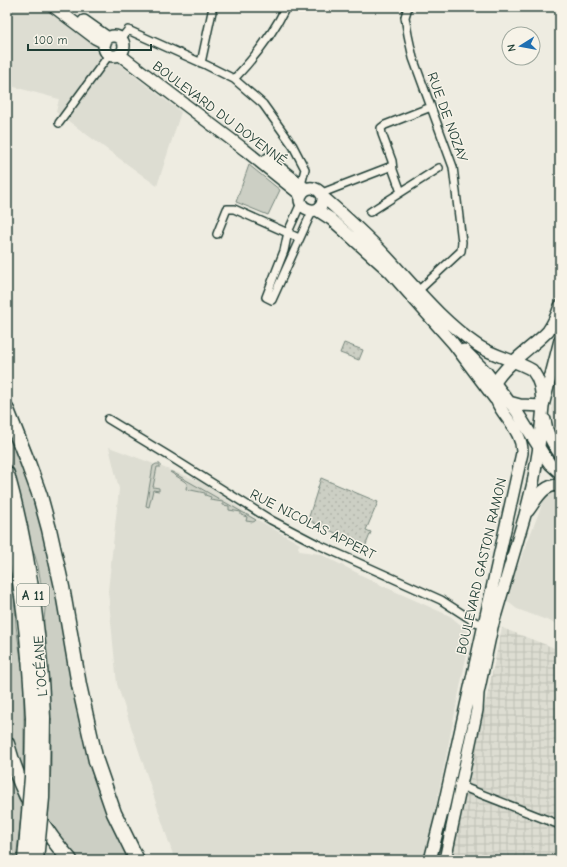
<svg xmlns="http://www.w3.org/2000/svg" width="567" height="867" font-family="'Comic Neue',sans-serif">
<defs>
<pattern id="industrial-grid" width="8" height="8" patternUnits="userSpaceOnUse"><rect width="8" height="8" fill="#ddddd2"/><path d="M0 4h8M4 0v8" fill="none" stroke="#bdbfb5"/></pattern>
<pattern id="park-dots" width="8" height="8" patternUnits="userSpaceOnUse"><rect width="8" height="8" fill="#cccfc4"/><path d="M2 2h.1M6 6h.1" fill="none" stroke="#afb3a9" stroke-width="1.8" stroke-linecap="round"/></pattern>
</defs>
<rect width="100%" height="100%" fill="#eeece1"/>
<filter id="ink" filterUnits="userSpaceOnUse"><feTurbulence type="fractalNoise" baseFrequency=".025" numOctaves="2"/><feDisplacementMap in="SourceGraphic" scale="8" xChannelSelector="R" yChannelSelector="G"/><feConvolveMatrix kernelMatrix="1 2 1 2 8 2 1 2 1" color-interpolation-filters="sRGB"/></filter>
<g filter="url(#ink)">
<path fill="#ddddd2" d="M7 7H45L181 112 157 186 56 112 59 99 7 85Z
M560 379V438L556 429 553 415 552 406Z
M109 447 199 481 256 519 300 544 298 547 300 551 320 554 383 586 450 616 468 631 469 640 466 658 425 860H176L173 855 117 684 108 591 119 489Z
M555 490 560 491V625L517 609 508 602 513 579 545 497 549 492Z"/>
<path fill="url(#industrial-grid)" d="M502 628 560 650V860H451Z"/>
<path fill="#cccfc4" stroke="#76867c" d="M249 165 280 190 268 215 236 202Z
M7 425 30 487 46 544 66 643 81 729 91 770 110 822 130 860H78L48 823 51 766V719H50L43 630 45 609 38 566 28 533 7 452Z
M156 464H160V467H157L153 487 159 488V491L153 490 149 507 146 506 153 466Z
M170 472H172L256 520 255 521 253 522 246 521 247 517 241 515V512L229 510V506L223 505V502L210 500 211 497 205 495V493L186 489 187 483Z
M7 545 13 577 16 626 24 679V777L7 725Z
M7 766 22 808 16 860H7Z"/>
<path fill="url(#park-dots)" stroke="#76867c" d="M344 343 363 350 359 360 340 353Z
M321 478 378 502 366 530 371 532 365 547 308 520Z"/>
<g fill="none" stroke-linecap="round" stroke-linejoin="round">
<g stroke="#1f3d34" stroke-width="10">
<path id="minor" d="M408 7 405 17 408 35 413 58 453 167 462 242 461 251 418 291
M121 39 128 30 206 65 234 79 263 104 293 146 305 169 301 185
M201 63 213 7
M234 79C255 57 273 34 286 7
M59 123 109 55
M401 192 393 170 392 161 382 134 381 128 385 125 431 107
M322 193 392 166
M301 203 288 232 284 251 266 297 272 300 309 218 313 211
M370 212 439 168
M217 234 227 209H234L299 238
M108 419 169 456 271 520 319 545 441 600 475 622 488 626
M458 785 560 825"/>
</g>
<g stroke="#1f3d34" stroke-width="14">
<path id="secondary" d="M54 7 95 38 105 43
M84 21 108 38
M104 46a10 10 0 1 1 20 0a10 10 0 1 1-20 0Z
M120 55 245 150 301 195
M268 159 306 189
M323 197C324 221 290 208 303 192 310 184 320 189 323 197 345 216 366 235 386 256 415 287 441 320 477 345 493 356 515 360 532 370 540 380 541 390 542 401
M317 210 331 219 390 272 453 343 495 399
M464 350 487 373 517 412 545 457 550 464 560 473
M509 402 520 405 543 406
M545 420C547 434 552 443 560 454
M528 511C537 499 543 484 560 485
M430 860 444 805 522 453C523 427 496 414 494 390 492 373 536 345 548 331 553 324 557 315 560 306
M445 860 477 710 478 693 492 627 525 515 533 483 539 447 543 406 560 340"/>
</g>
<g stroke="#1f3d34" stroke-width="17">
<path id="motorway" d="M7 410 28 463 40 496 49 529 62 587 79 685 96 761 114 813 137 860
M7 474C29 554 40 635 43 718
M7 516C23 582 30 650 33 718
M7 744C19 787 40 827 70 860"/>
</g>
<use href="#minor" stroke="#f7f3e8" stroke-width="7"/>
<use href="#secondary" stroke="#f7f3e8" stroke-width="11"/>
<use href="#motorway" stroke="#f7f3e8" stroke-width="14"/>
<g stroke="#1f3d34" stroke-width="17" stroke-linecap="butt">
<path id="motorway-bridge" d="M25 860 32 777 33 718
M36 860 42 798 43 718"/>
</g>
<use href="#motorway-bridge" stroke="#f7f3e8" stroke-width="14"/>
</g>
</g>
<g text-anchor="middle" stroke-width="3" stroke-linejoin="round" paint-order="stroke">
<rect fill="#f7f3e8" stroke="#60746a" stroke-width="1" x="17" y="584" width="32" height="22" rx="3"/>
<g font-size="13" font-weight="bold" fill="#1f3d34">
<text x="33" y="600">A 11</text>
</g>
<g font-size="14" fill="#1f3d34" stroke="#f7f3e8">
<text transform="translate(220 113) rotate(37)" y="5">BOULEVARD DU DOYENNÉ</text>
<text transform="translate(448 117) rotate(70)" y="5">RUE DE NOZAY</text>
<text transform="translate(313 524) rotate(27)" y="5">RUE NICOLAS APPERT</text>
<text transform="translate(481 566) rotate(-77)" y="5">BOULEVARD GASTON RAMON</text>
<text transform="translate(40 666) rotate(-94)" y="5">L’OCÉANE</text>
</g>
</g>
<rect width="567" height="867" fill="none" stroke="#f7f3e8" stroke-width="24"/>
<rect x="12" y="12" width="543" height="843" fill="none" stroke="#1f3d34" stroke-width="1.5" filter="url(#ink)"/>
<g transform="translate(521 46) rotate(259)"><circle r="19" fill="#f7f3e8" stroke="#a1aaa0"/>
<path d="M0-3L7 15L0 10L-7 15Z" fill="#1f6fb2"/>
<text y="-6" font-size="11" font-weight="bold" text-anchor="middle" fill="#1f3d34">N</text>
</g>
<path d="M28 44v6h123v-6" fill="none" stroke="#1f3d34" stroke-width="2"/>
<text x="34" y="44" font-size="12" fill="#1f3d34" stroke="#f7f3e8" stroke-width="3" paint-order="stroke">100 m</text>
</svg>
